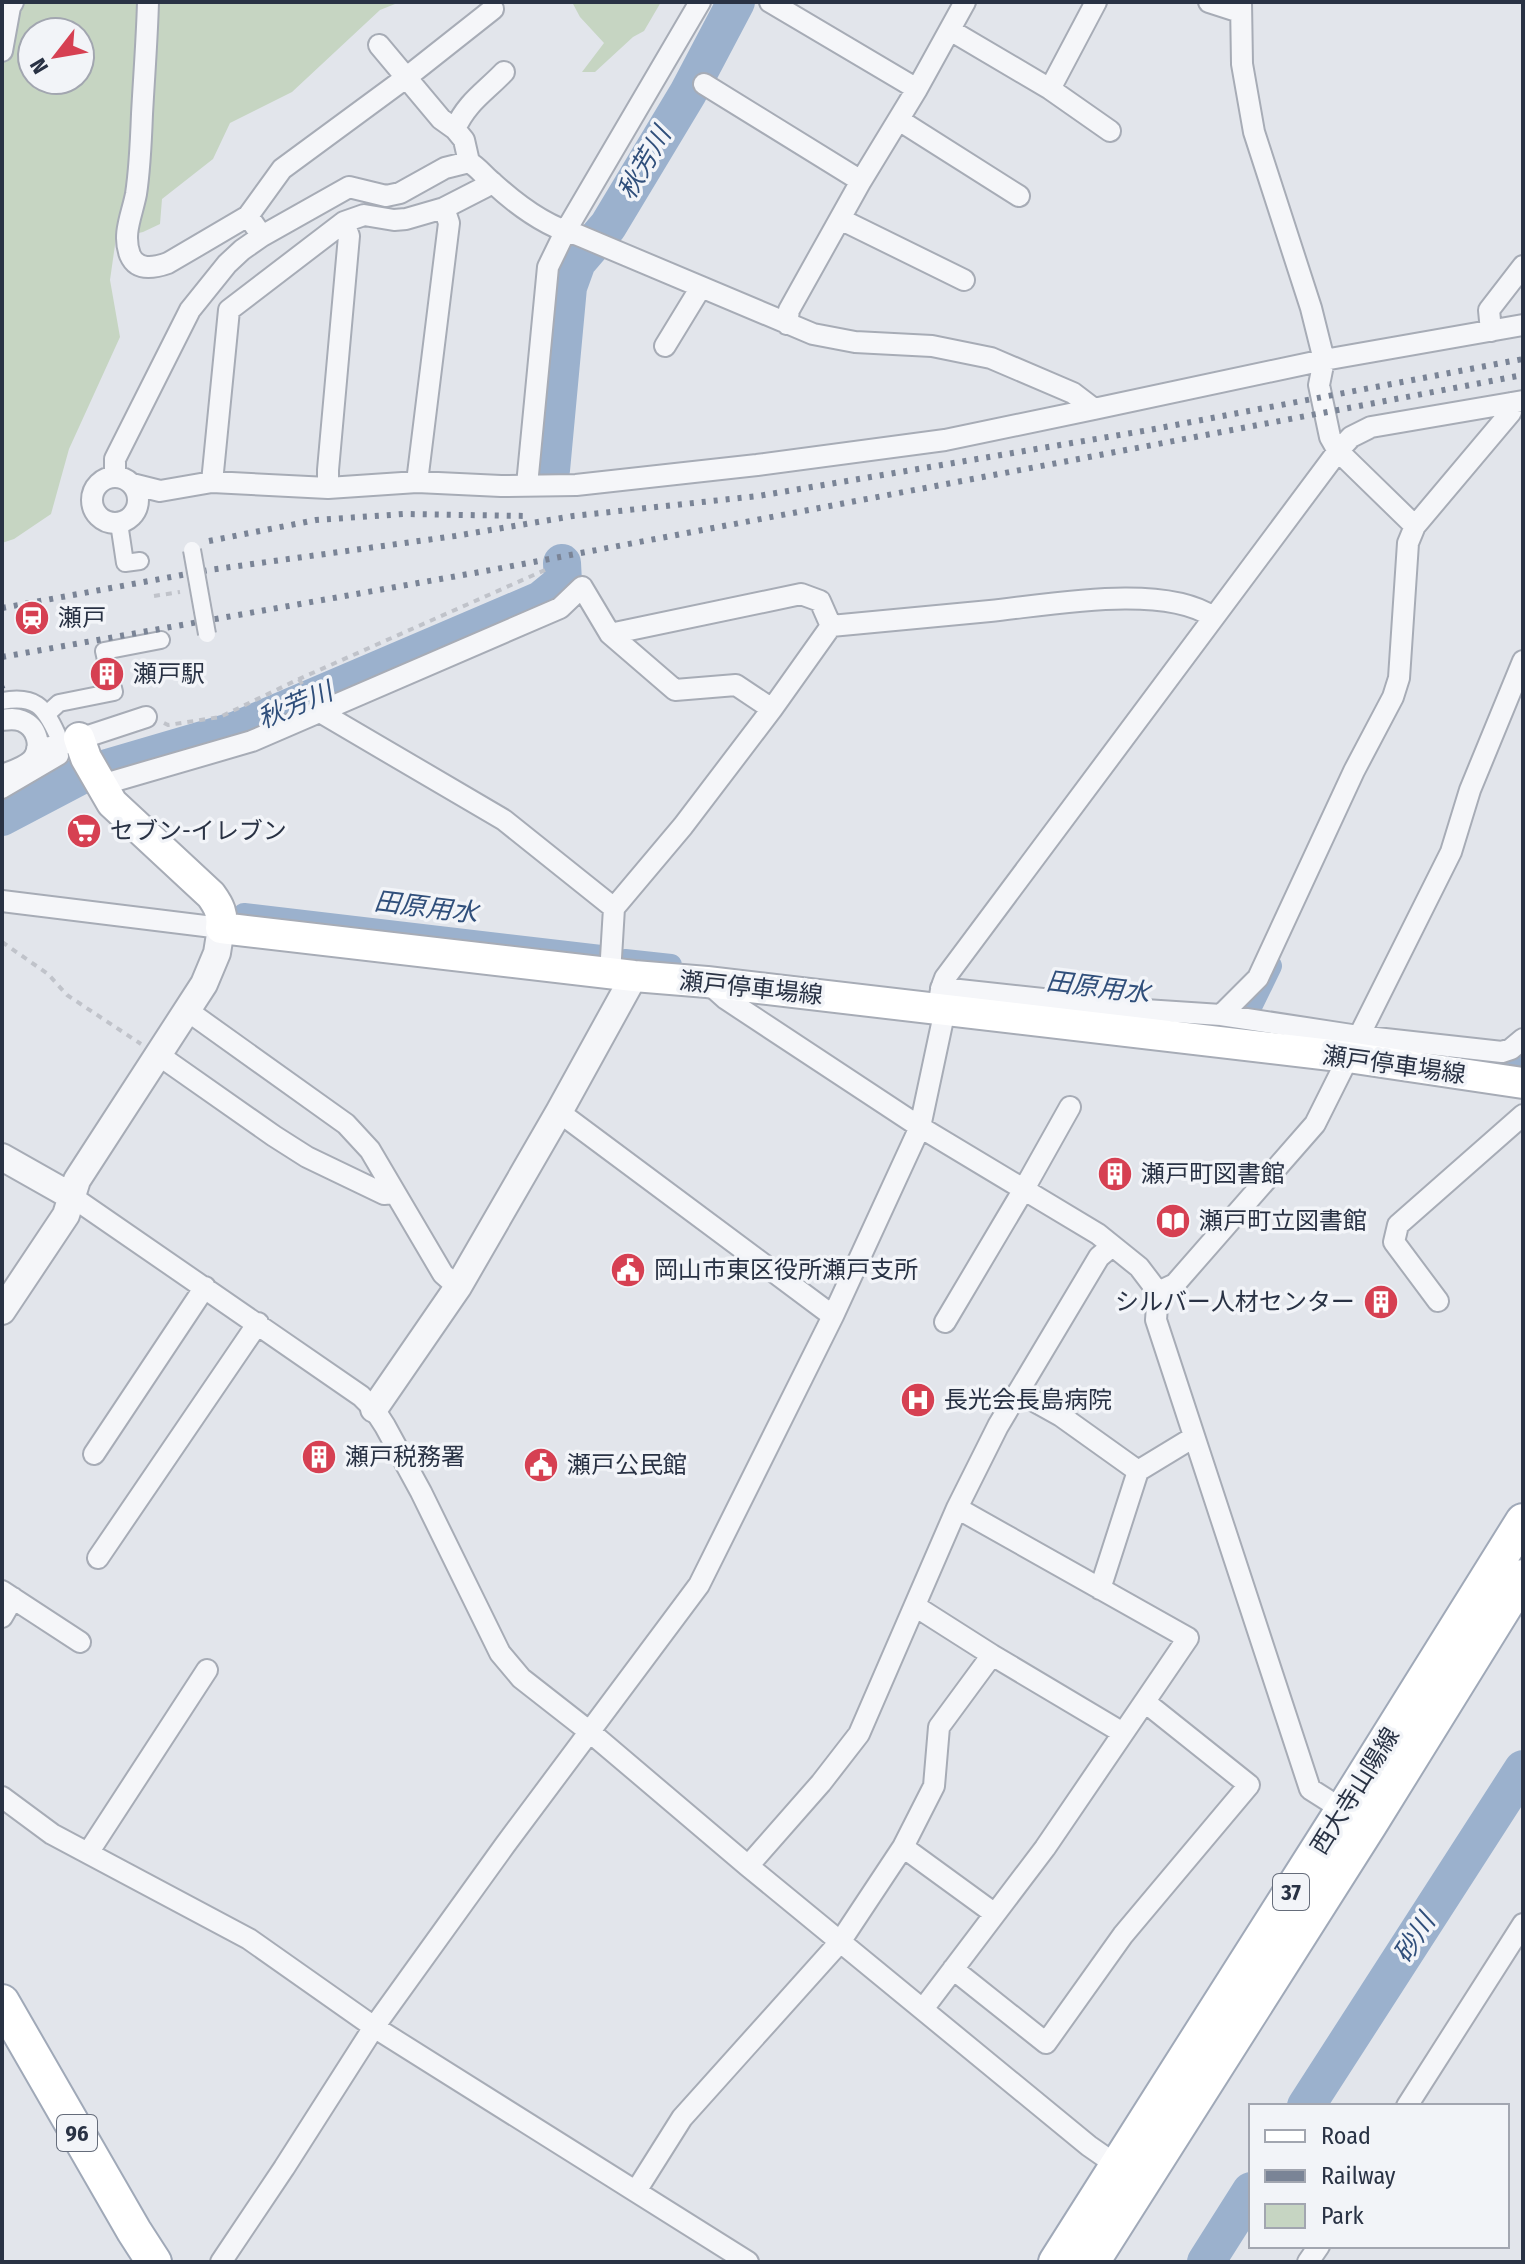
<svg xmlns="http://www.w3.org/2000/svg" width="1525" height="2264" font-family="'Fira Sans Condensed','Noto Sans JP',sans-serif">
<rect width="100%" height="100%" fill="#e2e5eb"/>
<path fill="#c6d5c2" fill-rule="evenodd" d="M2 2H400L380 10 292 92 230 123 213 159 162 199 160 224 143 232 116 238 110 280 120 337 69 449 51 514 14 539 2 543ZM32 32H80V80H32Z
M572 2H661L644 31 633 37 595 72H582L604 43 580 17Z"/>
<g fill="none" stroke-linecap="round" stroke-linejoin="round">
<path stroke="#9bb1cd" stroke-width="22" d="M244 914 601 956
M625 960 671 965
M1201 1028 1227 1031 1252 1005 1271 966
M1453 1056 1523 1065"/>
<path stroke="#9bb1cd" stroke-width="38" d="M551 470 568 287 577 262 608 226 688 93 736 2
M2 817 80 776 237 730 541 600 563 582 562 563
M1306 2106 1523 1769
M1206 2262 1251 2191"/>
<path stroke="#bdc1ca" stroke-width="16" stroke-dasharray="16 8" stroke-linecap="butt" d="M106 660 113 688"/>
<g stroke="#a7acb6" stroke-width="20">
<path id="pedestrian" d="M119 523 125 563 140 561
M106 660 104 651 161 640
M2 701C35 695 44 706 57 734
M48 713 59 703 114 692 113 688
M2 790 60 756"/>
</g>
<g stroke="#a7acb6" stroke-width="24">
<path id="minor" d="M148 2C147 39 144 77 142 114 141 141 140 168 136 194 132 215 122 234 130 255 137 271 154 268 168 263L248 216 262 236
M770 2 917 89
M1209 2 1240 12
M1241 2 1242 64 1254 132 1311 308 1324 360 1319 385 1330 437 1338 451 1415 526
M950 30 1050 89 1110 131
M379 45 441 119 455 129 464 140 469 162
M2 51 10 7 13 2
M704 84 861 181
M1050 89 1096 2
M899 120 1019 196
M455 129C467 102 485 92 504 72
M248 216 282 169 407 77 493 9
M840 219 964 280
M787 324 789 310 861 181 917 89 965 2
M1491 331 1489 310 1523 266
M665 346 701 287
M115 476V459L190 310 227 264 242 250 262 236 349 187 386 196 400 193 445 168 469 162C479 168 484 176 493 183 517 205 546 227 578 235L813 334 855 342 932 346 991 358 1073 393 1094 409 1324 360 1523 325
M92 500a23 23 0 1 1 46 0a23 23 0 1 1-46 0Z
M212 482 229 310 344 222 364 215 394 220 406 219 444 208 485 187 490 181
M417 482 449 223 444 208
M132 484 160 491 212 482 328 488 417 482 501 486 576 485 757 465 945 440 1094 409
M527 485 548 267 565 232 700 2
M328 488V470L349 236 344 222
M610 634 801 594 820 601 831 626
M320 712 504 820 614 908
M2 720C9 719 15 718 22 721 37 727 43 747 32 760 24 768 12 771 2 775
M37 749 58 746 146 717
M101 785 252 741 560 608 582 587 610 634 675 690 736 685 772 709
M2 901 221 928
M610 974 614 908 683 826 772 709 831 626C884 621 937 616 990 611 1049 605 1163 583 1213 617
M707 982 726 999 920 1127 1098 1234 1139 1267 1158 1292 1156 1320 1310 1789 1351 1815
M941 988 1145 1010V1020
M1145 1010 1221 1015 1358 1036 1502 1052 1511 1049 1523 1039
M188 1011 346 1124 370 1150 443 1274 458 1287
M1221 1015 1258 978 1354 771 1393 697 1399 678 1408 543 1415 526 1511 412V403
M160 1056 274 1136 307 1157 384 1194 395 1193
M559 1112 833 1316
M71 1196 361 1396 374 1409 385 1426 421 1492 500 1653 521 1678 590 1732 748 1866 1089 2146 1125 2171
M1158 1292 1175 1284 1315 1124 1451 852 1470 790 1523 661
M1438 1301 1394 1242 1398 1225 1523 1115
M945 1322 1024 1189 1070 1107
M1018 1392 1061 1416 1138 1471
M94 1454 205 1287
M98 1558 258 1323
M1100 1589 1138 1471 1194 1437
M2 1591 80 1642
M915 1606 992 1655 1123 1733
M2 1617 13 1598
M2 1797 52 1834 249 1939 374 2027 748 2262
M903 1847 995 1914
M88 1853 207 1670
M748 1866 821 1783 859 1734 957 1508 998 1426 1099 1257 1112 1246
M953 1969 1046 2043 1123 1935 1249 1785 1145 1702
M923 2009 1045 1848 1188 1638 957 1508
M1407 2106 1523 1924
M636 2191 682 2118 840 1942 903 1847 934 1786 939 1727 992 1655
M221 2262 284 2168 374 2027 505 1845 699 1585 833 1316 920 1127 943 1019C937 1005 939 992 945 978L1338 451 1351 437 1371 427 1523 401
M1308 2262 1319 2246"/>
</g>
<g stroke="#a7acb6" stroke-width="30">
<path id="tertiary" d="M2 1157 71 1196
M2 1311 66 1215 77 1180 204 984 217 953 221 928
M374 1409 458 1287 559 1112 634 976"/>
</g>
<g stroke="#a7acb6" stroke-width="34">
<path id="secondary" d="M79 738 86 758 112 803 211 895C219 906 223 914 221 928L634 976 707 982 1348 1057 1523 1083"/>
</g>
<g stroke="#a0a9b8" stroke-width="38">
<path id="primary" d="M2 2002 134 2231 154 2262
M1056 2262 1342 1811 1523 1521
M1092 2262 1370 1824 1523 1577"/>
</g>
<path stroke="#c0c3ca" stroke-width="4" stroke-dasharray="6 6" stroke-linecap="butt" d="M154 596 180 592
M299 679 310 697
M164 723 168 725 220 717 299 679 545 570
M2 942 48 974 67 995 141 1044"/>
<use href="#pedestrian" stroke="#f5f6f9" stroke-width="16"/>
<use href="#minor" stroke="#f5f6f9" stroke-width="20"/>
<use href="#tertiary" stroke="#f5f6f9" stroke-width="26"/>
<use href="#secondary" stroke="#fff" stroke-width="30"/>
<use href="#primary" stroke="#fff" stroke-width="34"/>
<path stroke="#7a8496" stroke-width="6" stroke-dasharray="4 8" stroke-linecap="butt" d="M209 541 316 520 404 514 529 516
M2 608 209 570 455 536 573 516 758 496 1149 430 1523 359
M2 657 491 570 1523 375
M2 686 4 685"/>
<g stroke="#a7acb6" stroke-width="20" stroke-linecap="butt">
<path id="pedestrian-bridge" d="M192 550 207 634"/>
</g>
<use href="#pedestrian-bridge" stroke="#f5f6f9" stroke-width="16"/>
</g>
<defs>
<g id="station-disc" transform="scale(1.8)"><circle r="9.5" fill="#d64052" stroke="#f2f4f8"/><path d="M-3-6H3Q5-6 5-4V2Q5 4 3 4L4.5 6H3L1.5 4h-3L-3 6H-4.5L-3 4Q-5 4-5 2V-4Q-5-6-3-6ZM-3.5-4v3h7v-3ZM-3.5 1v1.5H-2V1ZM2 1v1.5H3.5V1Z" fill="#fff"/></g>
<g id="building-disc" transform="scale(1.8)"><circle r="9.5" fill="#d64052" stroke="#f2f4f8"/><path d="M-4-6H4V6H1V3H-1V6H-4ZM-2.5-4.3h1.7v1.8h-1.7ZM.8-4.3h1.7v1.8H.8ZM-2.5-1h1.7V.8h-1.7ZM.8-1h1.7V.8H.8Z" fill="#fff"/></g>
<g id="supermarket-disc" transform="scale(1.8)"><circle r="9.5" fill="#d64052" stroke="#f2f4f8"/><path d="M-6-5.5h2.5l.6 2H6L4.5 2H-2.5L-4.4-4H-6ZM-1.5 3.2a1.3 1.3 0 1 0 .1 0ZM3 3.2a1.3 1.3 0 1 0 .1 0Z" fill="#fff"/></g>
<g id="library-disc" transform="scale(1.8)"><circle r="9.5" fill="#d64052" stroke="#f2f4f8"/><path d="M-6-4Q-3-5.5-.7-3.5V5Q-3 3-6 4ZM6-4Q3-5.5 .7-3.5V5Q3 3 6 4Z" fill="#fff"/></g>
<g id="civic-disc" transform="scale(1.8)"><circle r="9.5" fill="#d64052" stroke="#f2f4f8"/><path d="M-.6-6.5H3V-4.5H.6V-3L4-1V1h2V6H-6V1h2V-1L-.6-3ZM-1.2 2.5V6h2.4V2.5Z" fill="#fff"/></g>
<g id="hospital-disc" transform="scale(1.8)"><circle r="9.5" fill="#d64052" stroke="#f2f4f8"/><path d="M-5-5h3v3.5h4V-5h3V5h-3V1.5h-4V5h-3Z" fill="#fff"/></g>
</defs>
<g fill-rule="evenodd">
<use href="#station-disc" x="32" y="618"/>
<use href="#building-disc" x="107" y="674"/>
<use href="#supermarket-disc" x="84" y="831"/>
<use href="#building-disc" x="1115" y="1174"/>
<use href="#library-disc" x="1173" y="1221"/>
<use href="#civic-disc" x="628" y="1270"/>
<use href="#building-disc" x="1381" y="1302"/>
<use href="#hospital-disc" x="918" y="1400"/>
<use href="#building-disc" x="319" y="1457"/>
<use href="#civic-disc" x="541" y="1465"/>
</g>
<g text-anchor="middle" stroke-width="7" stroke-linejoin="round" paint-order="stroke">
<g fill="#f2f4f8" stroke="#656c7a" stroke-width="2">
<rect x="1273" y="1874" width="36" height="36" rx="6"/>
<rect x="57" y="2115" width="40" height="36" rx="6"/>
</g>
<g font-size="22" font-weight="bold" fill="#293244">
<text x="1291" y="1900">37</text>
<text x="77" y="2141">96</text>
</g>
<g font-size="24" fill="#293244" stroke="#f2f4f8" text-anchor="start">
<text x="58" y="626">瀬戸</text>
<text x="133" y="682">瀬戸駅</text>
<text x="110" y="839">セブン-イレブン</text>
<text x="1141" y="1182">瀬戸町図書館</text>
<text x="1199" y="1229">瀬戸町立図書館</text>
<text x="654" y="1278">岡山市東区役所瀬戸支所</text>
<text x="1355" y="1310" text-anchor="end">シルバー人材センター</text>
<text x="944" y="1408">長光会長島病院</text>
<text x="345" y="1465">瀬戸税務署</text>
<text x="567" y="1473">瀬戸公民館</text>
</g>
<g font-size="24" fill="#293244" stroke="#f2f4f8">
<text transform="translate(751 988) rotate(6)" y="8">瀬戸停車場線</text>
<text transform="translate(1394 1065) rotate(8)" y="8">瀬戸停車場線</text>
<text transform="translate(1355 1791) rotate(-58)" y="8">西大寺山陽線</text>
</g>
<g font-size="26" font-style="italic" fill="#304f7b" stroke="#f2f4f8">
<text transform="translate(644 163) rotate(-60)" y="9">秋芳川</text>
<text transform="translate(295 705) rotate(-23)" y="9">秋芳川</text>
<text transform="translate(426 907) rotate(7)" y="9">田原用水</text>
<text transform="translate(1098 987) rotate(7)" y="9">田原用水</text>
<text transform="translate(1414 1938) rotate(-57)" y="9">砂川</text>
</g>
</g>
<rect width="1525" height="2264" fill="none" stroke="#293244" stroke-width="8"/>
<rect x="1249" y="2104" width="260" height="144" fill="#f2f4f8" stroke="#a2a6b0" stroke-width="2"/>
<rect x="1265" y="2130" width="40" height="12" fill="#ffffff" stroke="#a2a6b0" stroke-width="2"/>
<text x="1321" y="2144" font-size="24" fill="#293244">Road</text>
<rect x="1265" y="2170" width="40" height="12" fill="#7a8496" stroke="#a2a6b0" stroke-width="2"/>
<text x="1321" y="2184" font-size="24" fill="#293244">Railway</text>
<rect x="1265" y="2204" width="40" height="24" fill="#c6d5c2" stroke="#a2a6b0" stroke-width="2"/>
<text x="1321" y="2224" font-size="24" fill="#293244">Park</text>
<g transform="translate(56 56) rotate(239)"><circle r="38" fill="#f2f4f8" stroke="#a2a6b0" stroke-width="2"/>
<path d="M0-6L14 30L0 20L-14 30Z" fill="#d64052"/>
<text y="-12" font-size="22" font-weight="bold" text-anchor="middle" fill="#293244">N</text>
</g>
</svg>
